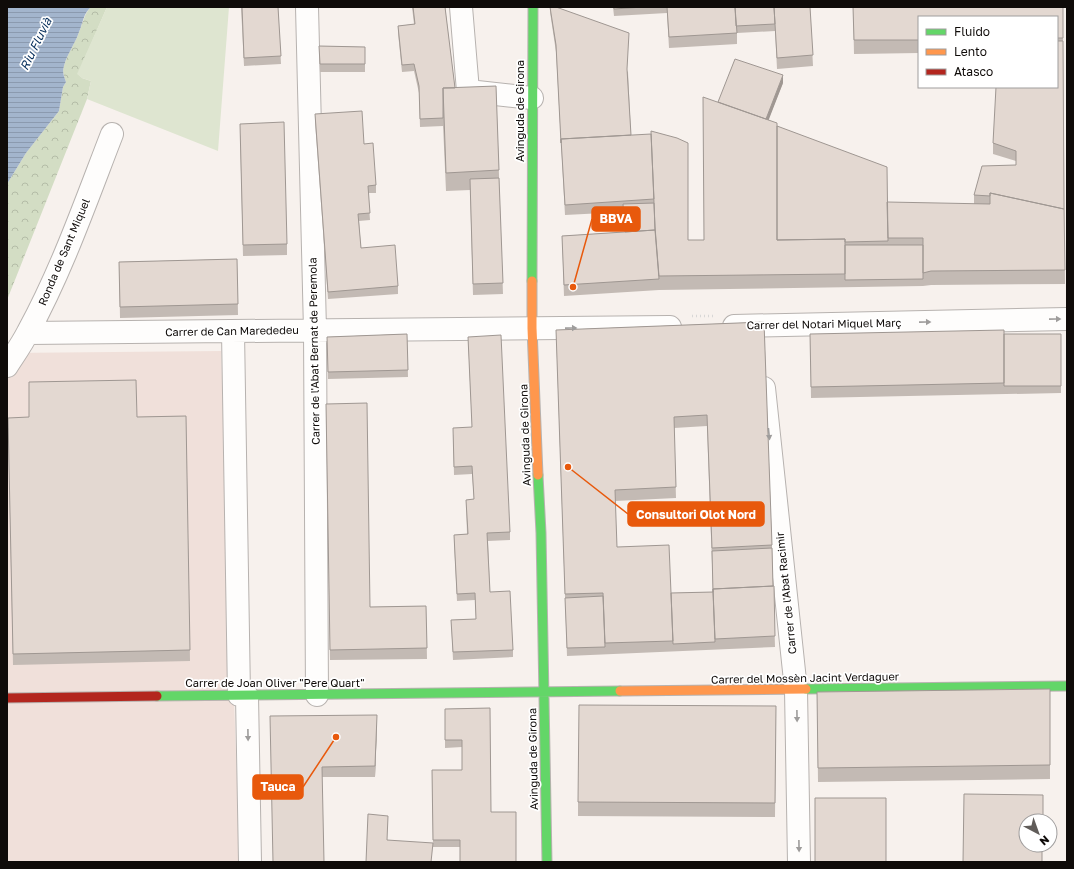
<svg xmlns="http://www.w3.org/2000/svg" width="1074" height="869" font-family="'Golos Text',sans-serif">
<defs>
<pattern id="forest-crowns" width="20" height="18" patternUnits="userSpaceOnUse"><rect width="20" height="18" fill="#d3ddc4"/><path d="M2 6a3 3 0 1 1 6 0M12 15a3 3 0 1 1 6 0" fill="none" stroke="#b4bca7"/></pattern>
<pattern id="water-rules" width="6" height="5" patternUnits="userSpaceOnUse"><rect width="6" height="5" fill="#a3b5cd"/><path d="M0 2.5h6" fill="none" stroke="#8b9aaf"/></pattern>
</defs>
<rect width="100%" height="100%" fill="#f7f1ed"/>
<path fill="#f0e0da" d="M221 351 240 862H7V353Z"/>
<path fill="url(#forest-crowns)" d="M91 7H107L78 74 82 78 91 81 87 99 7 300V184L26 153 59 111 63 87 66 82C64 76 62 72 64 66 67 54 75 44 79 32 83 23 84 14 91 7Z"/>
<path fill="#dee5d0" d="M107 7H229L218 151 87 99 91 81 82 78 77 74Z"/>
<path fill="url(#water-rules)" d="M7 7H91C83 14 83 23 79 32 75 44 67 54 64 66 62 72 64 76 66 82L63 87 59 111 26 153 7 184Z"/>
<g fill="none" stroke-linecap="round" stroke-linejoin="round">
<g stroke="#b7b2af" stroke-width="24">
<path id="street" d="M307 7 315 330 317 695
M461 7 468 91 532 98
M734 326 1067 319
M233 332 239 695
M28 333 670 327
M7 366C14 355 22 344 28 332 62 270 86 201 112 134
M764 388 796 690 799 862
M247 696 250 862"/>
</g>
<g stroke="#b7b2af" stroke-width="11">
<path id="fast" d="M532 281 533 7
M538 475 541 533 547 862
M806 689 1067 686
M157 696 620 691"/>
</g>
<g stroke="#b7b2af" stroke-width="11">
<path id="slow" d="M532 281V328L538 475
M620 691 806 689"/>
</g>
<g stroke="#b7b2af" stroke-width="11">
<path id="jam" d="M7 698 157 696"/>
</g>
<path stroke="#d8d7d6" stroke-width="2.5" stroke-dasharray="1 3" stroke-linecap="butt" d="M692 316H713"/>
<use href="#street" stroke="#fefdfc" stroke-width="22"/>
<use href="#fast" stroke="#63d668" stroke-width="9"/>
<use href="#slow" stroke="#ff974d" stroke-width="9"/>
<use href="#jam" stroke="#b3261e" stroke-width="9"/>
</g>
<path fill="#c3bab4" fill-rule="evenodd" d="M241 7H278L281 64 244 66Z
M412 7H445L455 88 496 86 503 294 473 295 470 190 446 191 443 125V126L420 127 419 93 414 71 402 72 398 33V26L414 24Z
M550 7H556L628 72 631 135 688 240H704L718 102 783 83 768 120 777 126 888 225 974 204V195L1016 165V161L993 154V143L1057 87V17H919V53L854 54 853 7H1063L1065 284 931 285 923 286 659 290 564 296 562 236 625 232 623 212 565 215 556 52 550 12Z
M613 7H810L813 66 777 69 775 29V31L737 33V44L669 48 667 13 614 16Z
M319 46 365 47V72H320Z
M315 114 364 144 376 185V193H368L370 220 359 221 361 248 398 286V294L328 299 315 122Z
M240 134 287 244V255L243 256Z
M237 259 238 315 120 318 119 262Z
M764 322 772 545 775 647 567 656 556 330ZM707 426 713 592 671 593 617 547 615 501 676 498 674 428Z
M407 334 408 377 328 379 327 337Z
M810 334H1061V393L811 398Z
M468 337 510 532V540L488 541 490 592 513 650V657L453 660 451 620 476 619 475 600 457 601 454 542V535L467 534 466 500 474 499 472 474 454 475 453 435 472 427Z
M326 404 370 607 426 606 427 659 330 660Z
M186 416 190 661 13 665 8 428 137 417Z
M1050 689V779L818 782 817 692Z
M776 706 775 817 578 816V802Z
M490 708 460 847H433L432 770H462V747L445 748V709Z
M377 725 375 777H322L270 727Z"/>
<path fill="#9f9792" d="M783 75V83L764 132V124Z
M377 715V725L375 777V766Z"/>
<path fill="#e3d8d1" stroke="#9f9792" d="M242 7H278L281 56 244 58Z
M413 7H445L455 88H443V118L420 119 419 86 414 64 402 65 398 26 415 24Z
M550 7H556L629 33 627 69 631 135 561 139V143L556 45Z
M614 7H643L614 9Z
M667 7H735L737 33 669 37Z
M735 7H774L775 24 736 26Z
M774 7H810L813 55 777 58Z
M853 7H1063V38H1057V17H919V40H854Z
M1057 41H1063L1064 209 990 193V196L974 195 982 166 1016 165V151L993 143 996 87H1057Z
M319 46 365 47V64H320Z
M735 59 783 75 766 119 718 102Z
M496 86 499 170 446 173 443 88Z
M703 97 777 123V240L845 239V274L659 276 655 227 651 131 677 138 688 143V240H704Z
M362 111 364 144 373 143 376 185 368 186 370 213 358 214 361 248 395 245 398 286 328 292 315 114Z
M284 122 287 244 243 245 240 124Z
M777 126 887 167 888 241 845 242V239L777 240Z
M651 134 654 199 565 205 561 139Z
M499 178 503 283 473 284 470 179Z
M990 193 1064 209 1065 270 931 271 923 273V238H888L887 202 990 204Z
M654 203 655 230 625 232 623 204Z
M655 230 659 279 564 285 562 236Z
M845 245H923V279L845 280Z
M237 259 238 304 120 307 119 262Z
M764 322 772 545 712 548 707 415 674 417 676 487 615 490 617 547 669 545 673 641 605 643 603 593 565 594 556 330Z
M1004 330V383L811 387 810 334Z
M407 334 408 370 328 372 327 337Z
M1004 334H1061V386H1004Z
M501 335 510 532 487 533 490 592 510 591 513 650 453 652 451 620 476 619 475 593 457 594 454 535 468 534 466 500 474 499 472 466 454 467 453 428 472 427 468 337Z
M136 380 137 417 186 416 190 650 13 654 8 418 29 417V382Z
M367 403 370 607 426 606 427 648 330 650 326 404Z
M772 548 773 586 713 589V592L712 551Z
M774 586 775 636 715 639 713 589Z
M713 592 715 642 673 644 671 593Z
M603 596 605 647 567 648 565 598Z
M1050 689V765L818 768 817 692Z
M579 705 776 706 775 803 578 802Z
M490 708 491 812H516V862H460V840H433L432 770H462V740H445V709Z
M377 715 375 766 322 767 324 862H273L270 716Z
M964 794 1043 795V821H1026V845H1042V862H963Z
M815 798H886V862H815Z
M368 814 388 816 387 840 433 843 431 862H366Z"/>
<defs><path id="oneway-solid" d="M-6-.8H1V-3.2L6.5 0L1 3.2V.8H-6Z"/></defs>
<g fill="#9e9c9b">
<use href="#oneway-solid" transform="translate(1055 319) rotate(-1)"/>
<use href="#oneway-solid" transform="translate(925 322) rotate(-1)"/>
<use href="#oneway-solid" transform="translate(571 328) rotate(-1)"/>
<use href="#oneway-solid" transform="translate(769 434) rotate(84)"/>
<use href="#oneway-solid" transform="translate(797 716) rotate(89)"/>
<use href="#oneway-solid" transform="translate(248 735) rotate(89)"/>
<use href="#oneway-solid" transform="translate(799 846) rotate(89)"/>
</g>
<g text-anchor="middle" stroke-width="3.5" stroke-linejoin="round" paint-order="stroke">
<g font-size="11" fill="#0f0b09" stroke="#fff">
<text transform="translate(520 111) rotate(-90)" y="4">Avinguda de Girona</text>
<text transform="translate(64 252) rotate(-67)" y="4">Ronda de Sant Miquel</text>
<text transform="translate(824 324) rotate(-1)" y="4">Carrer del Notari Miquel Març</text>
<text transform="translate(232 331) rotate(-1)" y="4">Carrer de Can Marededeu</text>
<text transform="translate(314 351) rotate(-91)" y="4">Carrer de l'Abat Bernat de Peremola</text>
<text transform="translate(525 435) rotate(-92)" y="4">Avinguda de Girona</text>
<text transform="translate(786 593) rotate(-96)" y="4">Carrer de l'Abat Racimir</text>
<text transform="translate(805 678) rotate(-1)" y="4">Carrer del Mossèn Jacint Verdaguer</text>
<text x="275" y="687">Carrer de Joan Oliver "Pere Quart"</text>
<text transform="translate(533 759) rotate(-91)" y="4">Avinguda de Girona</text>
</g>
<g font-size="12" font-style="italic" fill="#062e5b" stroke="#fff">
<text transform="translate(36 44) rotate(-64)" y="4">Riu Fluvià</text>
</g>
</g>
<path fill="none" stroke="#e8590c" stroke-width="1.5" d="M573 287L592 219M568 467L628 514M336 737L303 787"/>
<g fill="#e8590c" stroke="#fff" stroke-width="1.5">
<circle cx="573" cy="287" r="4"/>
<circle cx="568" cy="467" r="4"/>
<circle cx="336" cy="737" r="4"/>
</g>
<g fill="#e8590c" stroke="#e8590c" stroke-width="1.5">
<rect x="592" y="207" width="48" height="24" rx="4"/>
<rect x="628" y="502" width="136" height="24" rx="4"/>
<rect x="253" y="775" width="50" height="24" rx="4"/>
</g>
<g font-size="12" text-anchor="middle" font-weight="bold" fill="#fff">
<text x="616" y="223">BBVA</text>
<text x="696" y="519">Consultori Olot Nord</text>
<text x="278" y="791">Tauca</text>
</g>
<rect width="1074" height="869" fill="none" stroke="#0f0b09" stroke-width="16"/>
<rect x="918" y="16" width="140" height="72" fill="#ffffff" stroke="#9f9d9d"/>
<rect x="926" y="29" width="20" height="6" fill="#63d668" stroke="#9f9d9d"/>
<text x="954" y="36" font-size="12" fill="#0f0b09">Fluido</text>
<rect x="926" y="49" width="20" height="6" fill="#ff974d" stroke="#9f9d9d"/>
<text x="954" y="56" font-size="12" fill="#0f0b09">Lento</text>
<rect x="926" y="69" width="20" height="6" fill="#b3261e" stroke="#9f9d9d"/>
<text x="954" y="76" font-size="12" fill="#0f0b09">Atasco</text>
<g transform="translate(1038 833) rotate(139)"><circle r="19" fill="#ffffff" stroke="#9f9d9d"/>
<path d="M0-3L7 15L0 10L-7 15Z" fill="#605c59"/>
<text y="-6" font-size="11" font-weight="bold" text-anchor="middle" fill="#0f0b09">N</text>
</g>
</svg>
